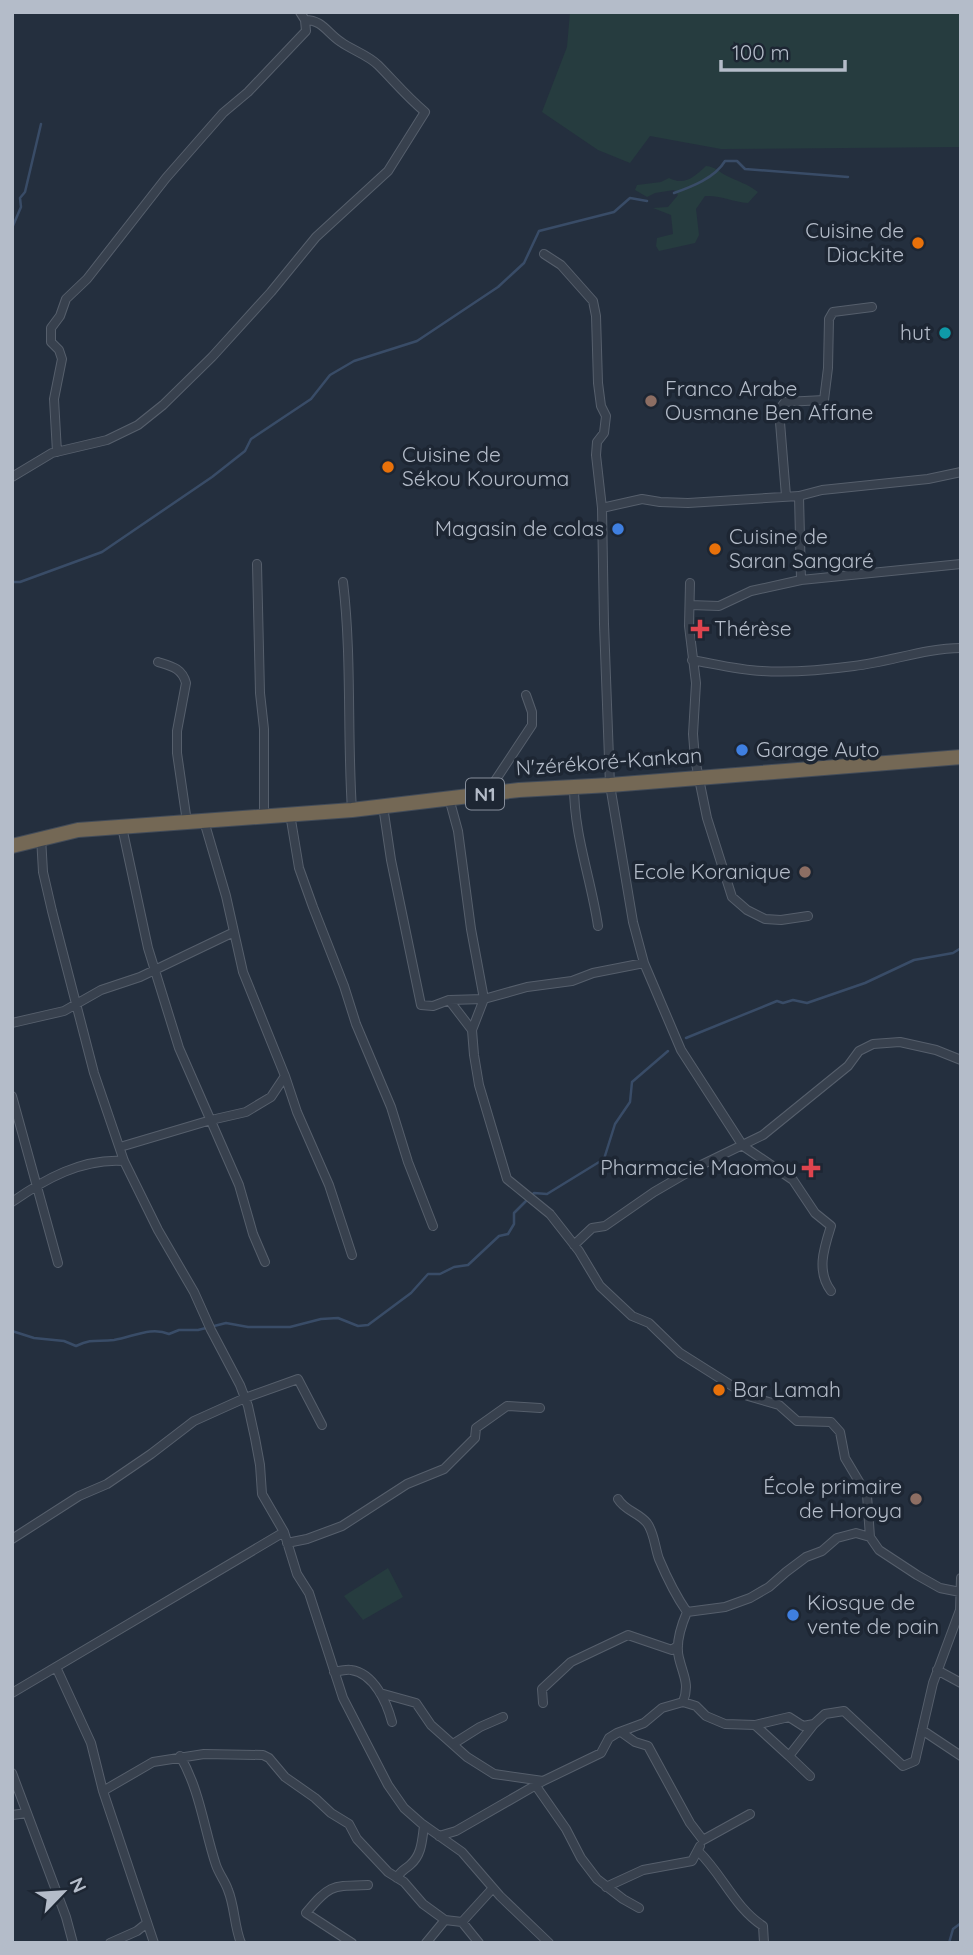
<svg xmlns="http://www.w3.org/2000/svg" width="973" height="1955" font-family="Quicksand,sans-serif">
<rect width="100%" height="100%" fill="#242f3e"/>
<path fill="#263c3f" d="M570 12H961V147L721 149 650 136 630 163 598 150 542 112 567 47Z
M706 166C716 167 719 172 727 176 739 182 746 183 758 192L748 203C733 202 721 195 705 196L696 209 699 235 695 243 659 251 656 246 657 238 673 234 671 215 653 208 668 207 678 195 674 190 655 193 647 197 635 190 637 185 661 182 669 178C685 186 694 177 706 166Z
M388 1568 403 1597 363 1620 344 1596Z"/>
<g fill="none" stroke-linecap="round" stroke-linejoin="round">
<path stroke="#394c67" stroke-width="2.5" d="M674 193C691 187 715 178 725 161H737L745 169 848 177
M12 228 21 207 20 198 25 192 41 124
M12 582H20L102 552 212 477 245 451 251 439 311 399 330 375 354 361 417 341 498 287 524 263 539 231 614 212 630 198 647 201
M686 1038 777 1001 783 1003 793 1000 807 1003 865 983 914 960 953 953 961 948
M12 1331 34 1338 64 1341 76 1346C93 1338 97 1342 114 1340 133 1337 151 1326 169 1334L179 1330H198L226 1323 248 1327H290L321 1319 338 1318 358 1326 368 1325 411 1293 428 1274H440L454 1267 468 1265 499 1236 508 1234 514 1224V1213L534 1193 547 1194 604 1159 615 1124 630 1102 632 1082 668 1051
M949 1943 953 1929 961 1923"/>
<g stroke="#565f6c" stroke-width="10">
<path id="street" d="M544 254 561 265 593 301 596 316 598 383 601 406 606 416 604 433 597 442 596 455 602 508
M57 452 54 399 62 359 59 350 51 342V328L60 316 66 299 87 279 166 178 223 113 248 92 306 31 305 20 300 12
M12 477 52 453 107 440 138 425 163 405 212 357 271 292 316 237 388 171 425 112C406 96 394 81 378 65 368 55 352 50 341 42 327 33 323 20 305 20
M786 496 779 410 785 402 824 400 828 368 829 319 833 312 872 307
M799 496 801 580
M257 564 260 693 264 729V816
M343 582C352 657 347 734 352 810
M690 583 689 626 696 683 693 734 695 759 707 818 732 897 747 910 765 919 781 920 808 916
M690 605 719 606 751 591 801 580 961 564
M692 660C715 664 738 670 762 671 792 673 824 670 854 666 890 662 925 648 961 648
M158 662C171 666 182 668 186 683L177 731V753L187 822
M574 786C574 836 591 878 598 926
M487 793 532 725V712L526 695
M449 798 458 831 471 929 484 999 472 1030 474 1055 479 1085 507 1179 550 1214 579 1251 600 1286 632 1316 649 1323 680 1353 748 1396 779 1405 797 1421 831 1422 840 1432 845 1458 867 1495 870 1537
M383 806 391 860 421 1005 433 1006 449 1000 484 999 527 987 572 981 593 973 644 963
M290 814 299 868 313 907 344 986 356 1024 391 1107 408 1162 433 1226
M204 821 226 896 243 972 285 1076 297 1112 329 1185 352 1255
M122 827 148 948 179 1048 239 1185 253 1234 265 1262
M41 837 43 872 52 911 94 1073 124 1161 158 1230 194 1292 211 1330 240 1385 248 1406 255 1438 260 1465 262 1494 284 1532 297 1574 309 1593 343 1698 388 1785 404 1808 421 1823 462 1852 500 1896 549 1943
M449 1000 472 1030
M12 1023 64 1011 101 990 140 977 234 932
M12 1096 58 1263
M120 1147 211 1120 246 1112 271 1097 285 1076
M12 1202C45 1179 82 1158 124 1161
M574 1245 592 1228 605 1226 654 1192 697 1167 763 1135 848 1066 859 1051 873 1044 900 1042 936 1050 961 1060
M831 1291C816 1271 824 1248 831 1226L815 1213 793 1180 743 1146 681 1050 644 963 633 922 610 785 604 624 602 508 642 499 660 502 688 503 799 496 822 490 928 479 961 472
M618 1499C625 1511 638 1512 647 1523 654 1532 655 1548 659 1559 667 1578 676 1596 687 1612
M12 1539 79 1496 107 1484 151 1454 194 1421 245 1398 298 1379 322 1425
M287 1543 307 1539 342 1526 407 1484 444 1469 475 1438 476 1428 507 1406 540 1408
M56 1667 91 1743 103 1791 154 1943
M937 1670 961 1683
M334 1672C339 1671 347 1669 351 1670 374 1673 387 1703 392 1722
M12 1693 284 1532
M380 1693 416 1703 431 1725 467 1757 494 1774 543 1781
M683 1702C690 1684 683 1675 679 1658 675 1643 681 1626 687 1612L725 1607 750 1598 769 1587 786 1572 806 1557 822 1551 837 1538 856 1533 870 1537 879 1550 917 1575 940 1588 960 1592
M543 1703 542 1689 571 1662 628 1635 672 1650 678 1645
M755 1725 789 1717 803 1726 814 1724
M922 1730 961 1756
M621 1732 635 1742 648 1746 690 1823 703 1840 750 1814
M453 1744 480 1727 503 1717
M180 1756C200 1790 204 1829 216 1865 219 1874 225 1881 228 1890 235 1907 234 1926 241 1943
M12 1773 66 1917 73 1943
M810 1776 789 1756 814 1724 825 1714 844 1711 903 1766 915 1761 933 1683 960 1610 961 1578
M536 1786 566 1829 581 1858 597 1879 623 1899 639 1908
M103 1791 153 1762 204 1754 263 1755 269 1758 285 1777 315 1798 331 1813 349 1824 357 1839 388 1872 404 1882 423 1904 445 1920 462 1922 493 1888
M12 1815 27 1813
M439 1836 456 1831 543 1781 601 1753 609 1738 617 1733 644 1723 662 1708 683 1702 696 1706 706 1716 725 1724 755 1725 789 1756
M698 1851C723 1875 734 1907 763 1926L764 1943
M397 1878C400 1871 404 1870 410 1865 422 1855 422 1840 424 1826
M606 1887 643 1870 692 1861 700 1846
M462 1922 479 1943
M110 1943 137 1931 147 1923
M352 1943 306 1913C330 1884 332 1886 368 1885
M426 1943 445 1920"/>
</g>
<g stroke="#434c59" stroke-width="16">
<path id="highway" d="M12 846 78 830 352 810 519 790 610 785 961 757"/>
</g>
<use href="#street" stroke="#38414e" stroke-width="8"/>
<use href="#highway" stroke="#746855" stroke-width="14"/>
</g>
<g fill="#e8710a" stroke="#1d2633" stroke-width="2.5">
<circle cx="918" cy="243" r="7"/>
<circle cx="388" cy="467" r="7"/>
<circle cx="715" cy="549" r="7"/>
<circle cx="719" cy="1390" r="7"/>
</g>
<circle fill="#0f9aa8" stroke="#1d2633" stroke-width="2.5" cx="945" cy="333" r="7"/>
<g fill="#8d6e63" stroke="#1d2633" stroke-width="2.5">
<circle cx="651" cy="401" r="7"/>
<circle cx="805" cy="872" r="7"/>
<circle cx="916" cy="1499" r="7"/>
</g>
<g fill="#3f7fe0" stroke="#1d2633" stroke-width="2.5">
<circle cx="618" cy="529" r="7"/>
<circle cx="742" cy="750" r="7"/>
<circle cx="793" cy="1615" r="7"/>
</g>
<g fill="#e0444e" stroke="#1d2633" stroke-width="2.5">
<path d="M696.5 618.5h7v7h7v7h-7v7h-7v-7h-7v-7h7z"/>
<path d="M807.5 1157.5h7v7h7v7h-7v7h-7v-7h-7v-7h7z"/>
</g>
<g text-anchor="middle" stroke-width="7" stroke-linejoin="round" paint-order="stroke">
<rect fill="#1d2633" stroke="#878f9c" stroke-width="2" x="466" y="778.5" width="38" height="31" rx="5"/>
<g font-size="19" font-weight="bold" fill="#b4bcc9">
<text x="485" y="801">N1</text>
</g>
<g font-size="21" fill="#b4bcc9" stroke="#1d2633" text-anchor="start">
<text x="904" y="238" text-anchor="end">Cuisine de<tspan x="904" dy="24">Diackite</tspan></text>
<text x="931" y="340" text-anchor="end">hut</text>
<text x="665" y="396">Franco Arabe<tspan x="665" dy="24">Ousmane Ben Affane</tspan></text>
<text x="402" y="462">Cuisine de<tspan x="402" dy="24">Sékou Kourouma</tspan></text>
<text x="604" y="536" text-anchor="end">Magasin de colas</text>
<text x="729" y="544">Cuisine de<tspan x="729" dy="24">Saran Sangaré</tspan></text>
<text x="714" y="636">Thérèse</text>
<text x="756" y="757">Garage Auto</text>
<text x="791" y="879" text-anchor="end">Ecole Koranique</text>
<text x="797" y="1175" text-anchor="end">Pharmacie Maomou</text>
<text x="733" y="1397">Bar Lamah</text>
<text x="902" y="1494" text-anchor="end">École primaire<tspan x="902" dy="24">de Horoya</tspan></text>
<text x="807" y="1610">Kiosque de<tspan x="807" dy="24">vente de pain</tspan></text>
</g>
<g font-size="21" fill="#b4bcc9" stroke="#1d2633">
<text transform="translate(609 762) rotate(-4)" y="7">N'zérékoré-Kankan</text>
</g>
</g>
<rect width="973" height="1955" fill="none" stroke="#b4bcc9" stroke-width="28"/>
<g transform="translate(63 1892) rotate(65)" stroke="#1d2633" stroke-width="5" paint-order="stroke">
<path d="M0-5L12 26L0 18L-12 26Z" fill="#b4bcc9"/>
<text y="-10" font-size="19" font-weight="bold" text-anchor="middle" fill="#b4bcc9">N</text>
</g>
<path d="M721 60v10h124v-10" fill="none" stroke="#b4bcc9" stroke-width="3.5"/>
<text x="732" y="60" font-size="21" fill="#b4bcc9" stroke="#1d2633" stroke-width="5" paint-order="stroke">100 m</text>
</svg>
